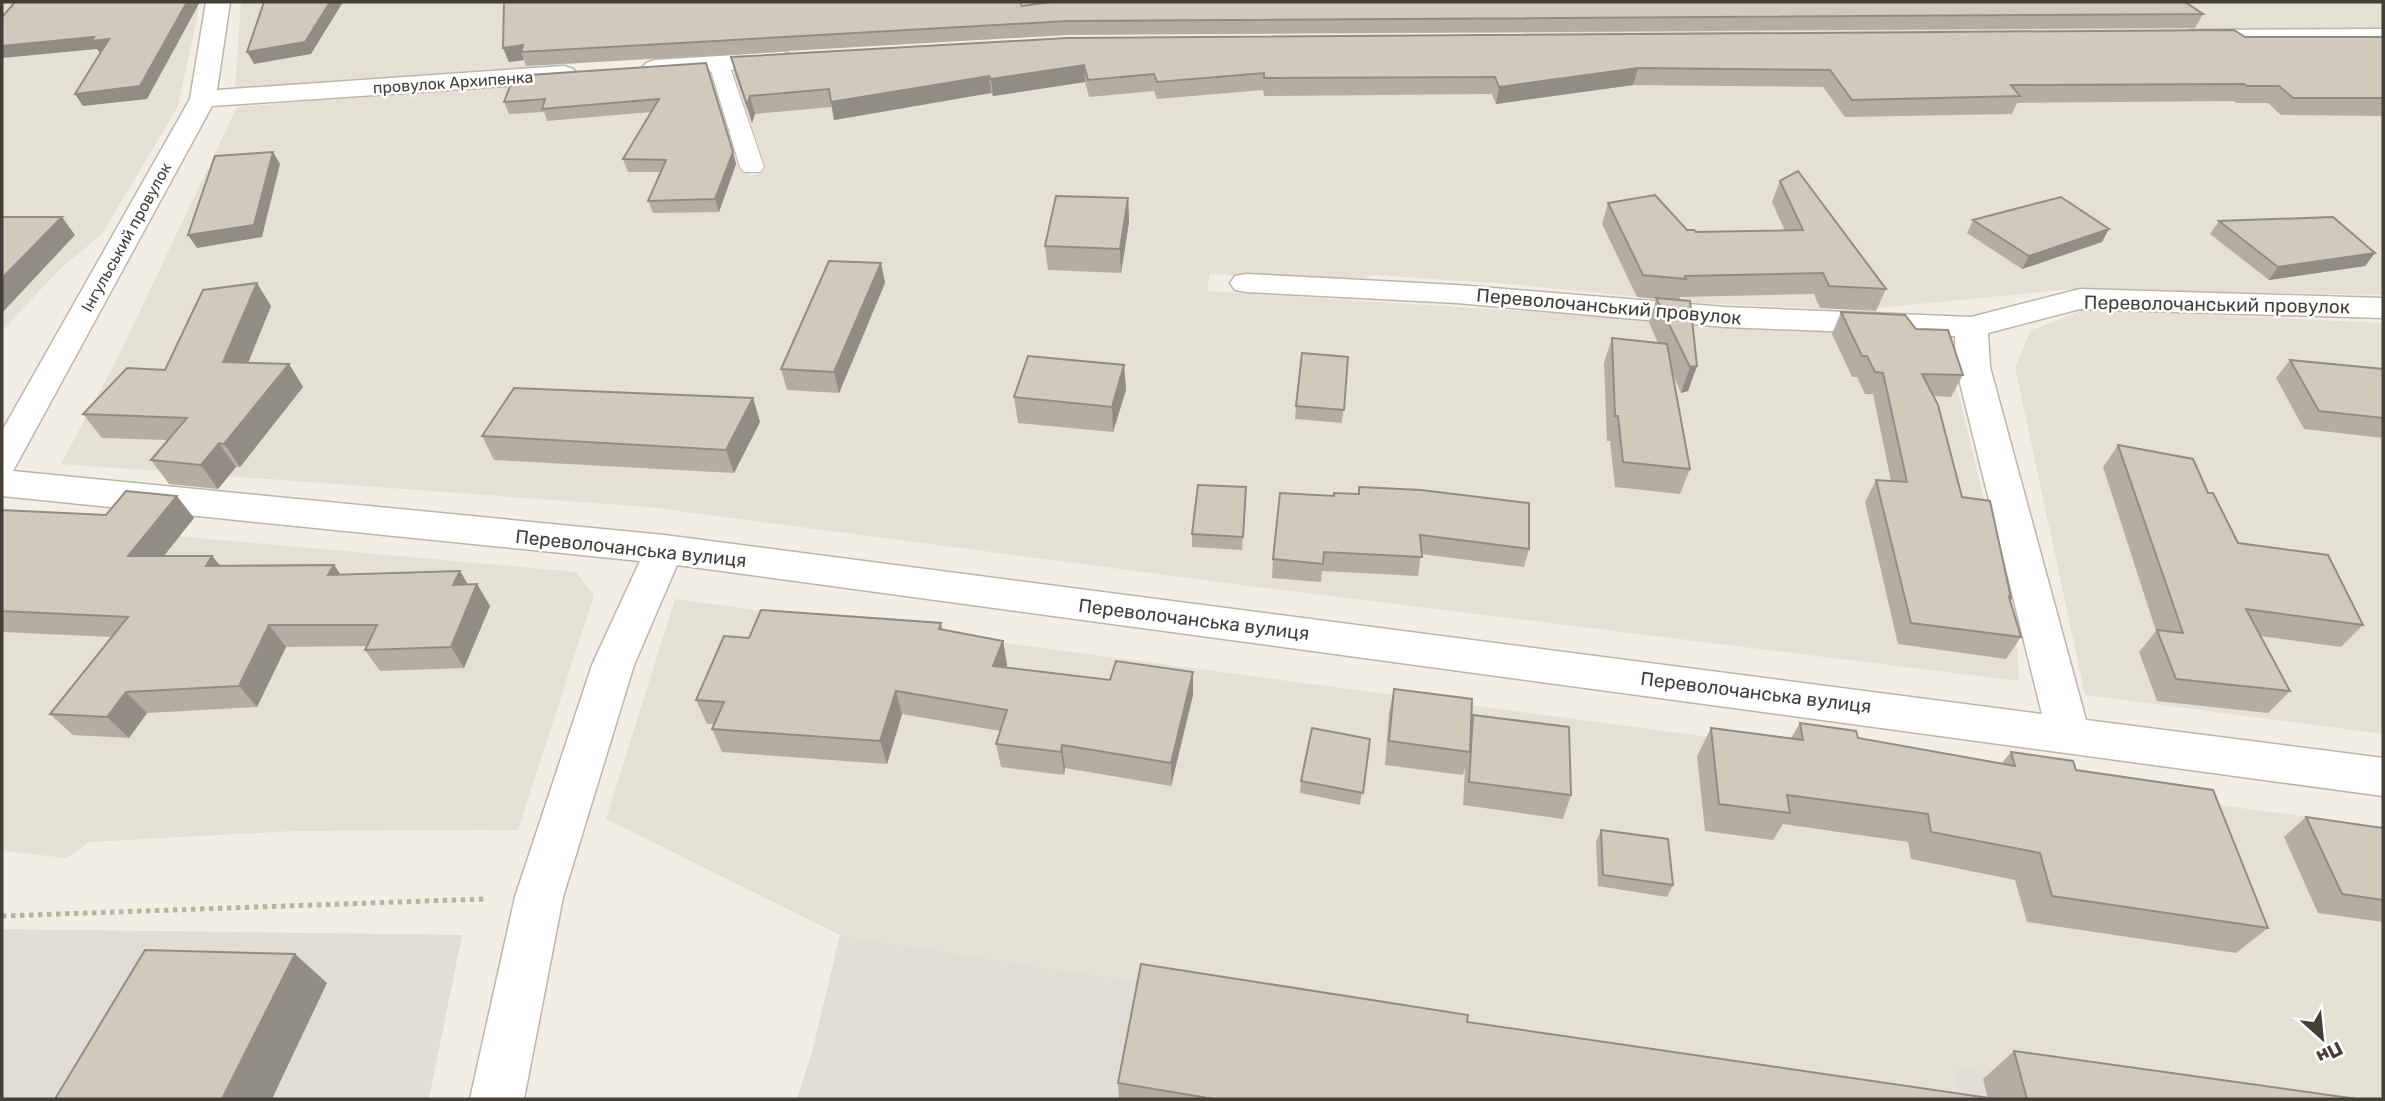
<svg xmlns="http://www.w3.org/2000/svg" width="2385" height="1101" font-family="Rubik,sans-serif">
<rect width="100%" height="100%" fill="#f1eee6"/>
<path fill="#e4e0d4" d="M2 2H198V14L178 106 102 234 60 269 2 331Z
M241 2H2383V29L1832 35 1232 32 1057 35 639 59 235 89Z
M2383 51V295L2074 289 1857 310 1698 303 1508 284 1374 275 1356 281 1210 274 1207 291 1935 337 1960 399 2016 634 2019 681 1226 583 649 507 61 464 118 357 237 107 569 81 717 74 750 177 764 170 729 74 927 59Z
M2087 309 2383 323V734L2085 695 2015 367 2031 330Z
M2 527 132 532 576 572 594 595 518 830 295 831 89 842 67 858 2 851Z
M675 599 2383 827V1099H2191L1954 1066 1960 1099 1598 1053 840 935 606 819Z"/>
<path fill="#e0ddd7" d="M2 929 462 935 429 1099H2Z
M840 935 1598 1053 1838 1099H797L812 1052Z
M1954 1066 2191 1099H1960Z"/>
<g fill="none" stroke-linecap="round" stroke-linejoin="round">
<g stroke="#bbb6a9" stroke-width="2">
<path id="lane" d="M719 58 726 60 729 64 764 167 760 172H744L740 167 709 64 712 60Z"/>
</g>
<g stroke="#bbb6a9" stroke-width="3">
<path id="street" d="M206 2H230L217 90 564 66 573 69 577 74 573 79 564 82 212 106 13 471 664 535 2042 714 1956 367 1955 336 1725 327 1457 303 1246 292 1235 290 1230 283 1235 276 1246 274 1457 285 1725 307 1971 317 2080 289 2383 298V318L2080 309 1988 333 1990 367 2086 720 2383 758V796L677 565 634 665 563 897 524 1099H470L515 897 592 665 640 561 2 496V431L190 99Z
M2383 29V43L2191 44 2182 42 2179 37 2182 32 2191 30Z
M784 52 793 55 797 60 793 65 655 76 646 73 642 68 646 63 655 60Z"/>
</g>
<path stroke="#bcb29c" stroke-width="5" stroke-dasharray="4.5 4.5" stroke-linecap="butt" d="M2 916 484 899"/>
<use href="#lane" fill="#fff" fill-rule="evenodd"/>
<use href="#street" fill="#fff" fill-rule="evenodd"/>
</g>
<path fill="#b4aea2" d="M1022 6 2203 14 2195 28 1068 35 526 66 524 60 509 62 503 48Z
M2245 37H2383V116L2281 115 2268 103H2236L2234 101 2017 103 2012 114 1845 117 1823 87 1633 85 1496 104 1492 94 1264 96 1263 90 1157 99 1154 91 1089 97 1085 82 993 96 991 93 834 120 832 107 755 114 752 123 735 74 731 57Z
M706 63 736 164 719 212 653 213 648 201 661 172H628L623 159 651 112 547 121 544 112 509 114 504 102Z
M1780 181 1886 289 1876 311 1820 308 1814 294 1680 297 1679 300 1697 366 1688 391 1681 393 1672 372 1690 469 1680 494 1615 487 1610 441H1607L1604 363 1612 338 1658 343 1649 323 1656 299 1637 297 1602 224 1608 203 1696 232 1785 231 1772 202Z
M1128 198 1129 222 1121 273 1048 270 1045 246Z
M1973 220 2102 242 2022 269 1967 233Z
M2219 221 2375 253 2365 266 2269 280 2210 234Z
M881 263 885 283 839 393 787 390 781 369Z
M271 306 248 363 289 364 303 387 240 467H236L218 489 169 484 151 460 168 440 102 438 83 414 165 370Z
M1841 312 1916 329 1963 375 1951 397 1934 396 1962 497 2011 598 2010 600 2021 637 2006 659 1898 644 1865 502 1876 480 1891 481 1873 394H1865L1857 377H1852L1832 334Z
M1348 357 1342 423 1295 419 1296 406Z
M2290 360 2383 369V438L2304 429 2276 378Z
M1124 365 1126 390 1113 432 1018 423 1014 397Z
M753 398 760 422 734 473 494 460 482 436Z
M2118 445 2208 493 2238 543 2363 625 2341 647 2260 636 2290 691 2268 713 2157 701 2139 652 2156 631 2103 467Z
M1246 487 1242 550 1192 547V534Z
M1359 487 1529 549 1524 567 1421 554 1418 576 1322 571 1321 582 1272 578 1273 559 1334 496 1358 494Z
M2 510 194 518 164 556H212L220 565H334L341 575 460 571 468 585 477 584 490 606 464 668 380 671 365 650 367 646 286 647 257 707 147 713 129 738 73 735 50 714 112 637 2 632Z
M941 623 943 630 1003 641 1007 665 1005 667 1193 695 1171 786 1065 768 1064 775 1001 767 996 744 1000 731 902 714 887 764 722 752 712 729 714 724H707L696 700 749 638Z
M1394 689 1471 724 1473 715 1571 795 1563 819 1463 805 1465 768 1463 775 1385 765 1389 713Z
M1800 723 1858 738 2001 764 2011 752 2076 770 2268 928 2236 953 2027 922 2015 880 1911 859 1908 842 1783 824 1773 840 1705 831 1697 756 1711 728 1791 738Z
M1370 739 1360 805 1300 793 1301 781Z
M2306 817 2383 828V922L2318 913 2284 837Z
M1601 830 1673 885 1667 897 1598 886 1596 842Z
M1467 1022 1988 1098 1983 1079 2014 1051 2357 1099H1119L1118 1083Z"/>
<path fill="#928d84" d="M187 2H200L147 99 83 106 75 94Z
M330 2H343L311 54 254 64 247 52Z
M94 37 109 39 117 51 100 53 97 49 2 58V46Z
M523 45 521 52 524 60 509 62 503 48Z
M1084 65 1085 82 993 96 991 79Z
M1638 68 1633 85 1496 104 1499 87Z
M989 76 991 93 834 120 831 102Z
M750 96 755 114 752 123 747 105Z
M273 152 280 164 262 237 197 248 188 235Z
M733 152 736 164 719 212 715 199Z
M1128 198 1129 222 1121 273 1120 249Z
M62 217 75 235 2 313V278Z
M2109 229 2102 242 2022 269 2029 256Z
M2375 253 2365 266 2269 280 2278 267Z
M881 263 885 283 839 393 834 372Z
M257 283 271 306 239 385 223 362Z
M289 364 303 387 240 467 224 444Z
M1124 365 1126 390 1113 432 1112 407Z
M1697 366 1688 391 1681 393 1690 367Z
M753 398 760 422 734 473 726 450Z
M219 443 236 467 218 489 201 465Z
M177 496 194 518 146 578 128 556Z
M212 556 229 577 206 566Z
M334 565 349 587 328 575Z
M460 571 473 593 453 585Z
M477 584 490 606 464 668 451 647Z
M269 625 286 647 257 707 239 686Z
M1003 641 1007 665 997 690 993 666Z
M1193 672V695L1171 786V763Z
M896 691 902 714 887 764 880 741Z
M126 692 147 713 129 738 107 717Z
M1062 745 1065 768 1064 775 1061 752Z
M295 954 327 983 272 1099H222Z"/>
<path fill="#d1cabc" stroke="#928d84" stroke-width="2" d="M15 2H187L140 86 75 94 109 39 92 41 94 37 2 46V17Z
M264 2H330L305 42 247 52Z
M504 2H1020L1022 6 1050 2H2185L2203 14 1067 21 521 52 523 45 503 48Z
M2234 30 2245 37H2383V98H2293L2279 86H2247L2244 84 2011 85 2020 96 1852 100 1830 70 1638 68 1499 87 1495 77 1264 78V73L1157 82 1154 74 1088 80 1084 65 991 79 989 76 831 102 829 89 750 96 747 105 731 57 1067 38Z
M706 63 733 152 715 199 648 201 666 160 623 159 659 99 542 109 545 99 504 102 514 76Z
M273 152 254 225 188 235 215 156Z
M1798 171 1886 289 1829 286 1823 273 1685 276 1686 279 1643 275 1608 203 1655 195 1687 230H1694L1696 232 1803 230 1780 181Z
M1056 196 1128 198 1120 249 1045 246Z
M2061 197 2109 229 2029 256 1973 220Z
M2 217H62L2 278Z
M2333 217 2375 253 2278 267 2219 221Z
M829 261 881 263 834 372 781 369Z
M257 283 223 362 289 364 224 444 219 443 201 465 151 460 187 418 83 414 127 368 165 370 203 290Z
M1656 298 1690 301 1697 366 1690 367Z
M1841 312 1905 315 1916 329 1948 330 1963 375 1922 374 1938 405 1962 497 1990 501 2011 598 2009 597 2021 637 1911 623 1876 480 1907 482 1883 373 1875 372 1867 356H1862Z
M1612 338 1667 344 1690 469 1623 462 1618 416H1615Z
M1302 353 1348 357 1344 410 1296 406Z
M1028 356 1124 365 1112 407 1014 397Z
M2290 360 2383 369V418L2319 411Z
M514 388 753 398 726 450 482 436Z
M2118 445 2193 459 2208 493H2213L2238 543 2328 555 2363 625 2246 609 2290 691 2176 679 2157 630 2183 633Z
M1198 485 1246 487 1243 537 1192 534Z
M1359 487 1421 490 1529 503V549L1420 535 1422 557 1324 552 1323 564 1273 559 1280 493 1334 496V493L1359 494Z
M126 491 177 496 128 556H212L206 566 334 565 328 575 460 571 453 585 477 584 451 647 365 650 377 625H269L239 686 126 692 107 717 50 714 128 617 2 611V510L106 515Z
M761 610 941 623 939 629 1003 641 993 666 1110 680 1116 661 1193 672 1171 763 1062 745 1061 752 996 744 1007 710 896 691 880 741 712 729 724 702 696 700 724 636 749 638Z
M1394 689 1472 699 1470 752 1389 741Z
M1473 715 1569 727 1571 795 1469 782Z
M1800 723 1856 731 1858 738 2015 766 2011 752 2073 761 2076 770 2213 790 2268 928 2052 896 2040 853 1931 832 1928 814 1787 795 1790 813 1719 804 1711 728 1803 740Z
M1312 728 1370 739 1363 793 1301 781Z
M2306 817 2383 828V900L2342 894Z
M1601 830 1668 839 1673 885 1603 875Z
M145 950 295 954 222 1099H55Z
M1141 964 1468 1015 1467 1022 1996 1099H1214L1118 1083Z
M2014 1051 2357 1099H2027Z"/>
<g text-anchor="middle" stroke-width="5" stroke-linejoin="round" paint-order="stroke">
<g font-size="16" fill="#433f36" stroke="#fff">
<text transform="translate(453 82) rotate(-4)" y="6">провулок Архипенка</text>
<text transform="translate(126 237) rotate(-61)" y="6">Інгульський провулок</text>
</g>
<g font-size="19" fill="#433f36" stroke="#fff">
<text transform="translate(2217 304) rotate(1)" y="7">Переволочанський провулок</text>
<text transform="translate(1609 306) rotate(5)" y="7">Переволочанський провулок</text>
<text transform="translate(631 548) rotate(6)" y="7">Переволочанська вулиця</text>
<text transform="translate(1194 619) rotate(7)" y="7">Переволочанська вулиця</text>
<text transform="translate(1756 692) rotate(7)" y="7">Переволочанська вулиця</text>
</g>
</g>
<rect width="2385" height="1101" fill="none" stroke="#433f36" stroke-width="7"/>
<g transform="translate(2322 1038) rotate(153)" stroke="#ffffff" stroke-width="5" paint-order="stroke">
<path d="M0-5L12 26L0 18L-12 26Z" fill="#433f36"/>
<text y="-10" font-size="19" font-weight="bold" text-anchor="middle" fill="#433f36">Пн</text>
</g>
</svg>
